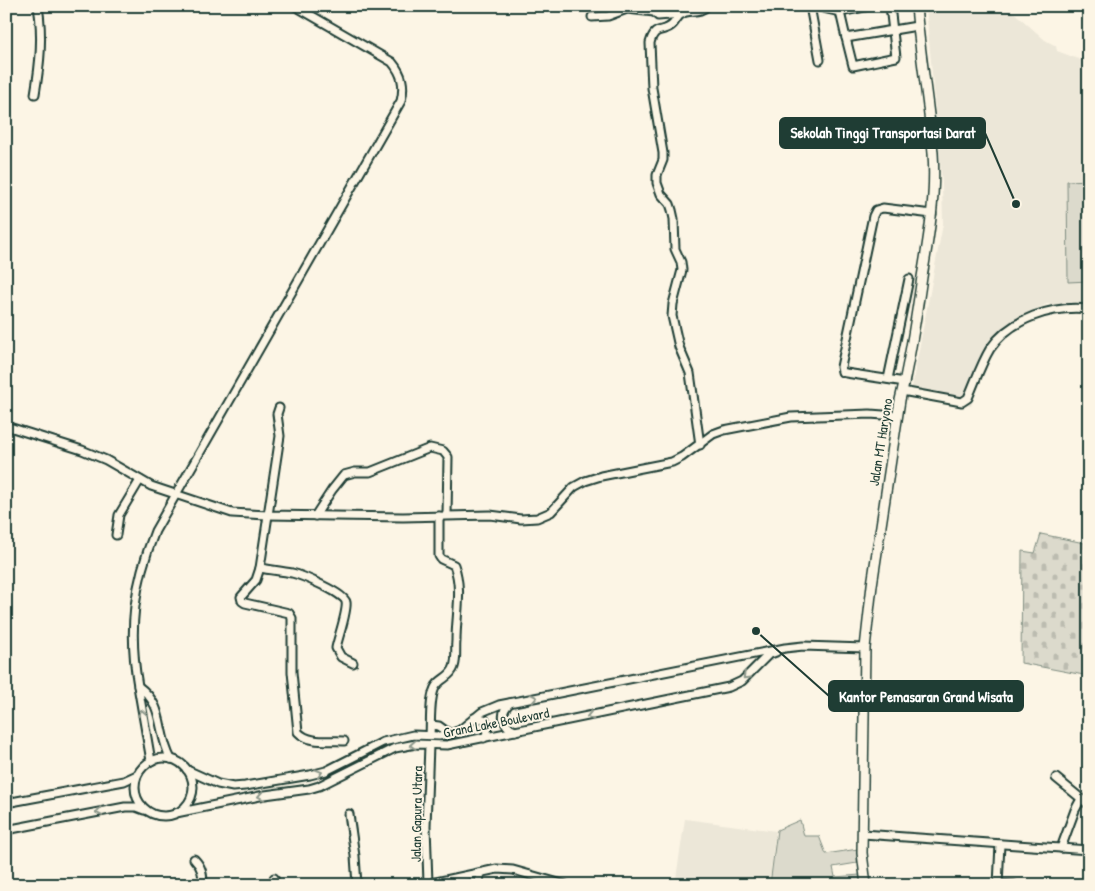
<svg xmlns="http://www.w3.org/2000/svg" width="1095" height="891" viewBox="0 0 1095 891" font-family="'Patrick Hand',sans-serif">
<defs>
<pattern id="cemetery-stones" width="16" height="16" patternUnits="userSpaceOnUse" patternTransform="scale(1.25)"><rect width="16" height="16" fill="#dcdacc"/><path d="M2 7V4a2 2 0 0 1 4 0v3zM10 15v-3a2 2 0 0 1 4 0v3z" fill="#bcbcb0"/></pattern>
</defs>
<rect width="100%" height="100%" fill="#fcf5e5"/>
<filter id="ink" filterUnits="userSpaceOnUse"><feTurbulence type="fractalNoise" baseFrequency=".02" numOctaves="2"/><feDisplacementMap in="SourceGraphic" scale="10" xChannelSelector="R" yChannelSelector="G"/><feConvolveMatrix kernelMatrix="1 2 1 2 8 2 1 2 1" color-interpolation-filters="sRGB"/></filter>
<g filter="url(#ink)">
<g fill="#ece7d8">
<polygon points="926,6 1010,6 1010,9 1045,40 1056,46 1057,51 1089,63 1089,304 1047,304 1022,316 994,351 980,376 971,406 911,392 943,224 942,184"/>
<polygon points="685,819 776,831 769,885 675,885"/>
</g>
<g fill="#dcdacc" stroke="#7e8c80">
<polygon points="1089,180 1089,281 1068,282 1067,181"/>
<polygon points="800,820 804,836 819,836 826,854 858,849 857,863 833,867 835,877 860,875 862,885 770,885 777,830"/>
</g>
<polygon fill="url(#cemetery-stones)" stroke="#7e8c80" points="1041,534 1089,544 1089,676 1021,663 1022,551 1035,553"/>
<g fill="none" stroke-linecap="round" stroke-linejoin="round">
<g stroke="#1f3d34" stroke-width="11">
<g id="minor">
<polyline points="810,6 820,60"/>
<polyline points="814,6 840,12 846,38 917,26"/>
<polyline points="840,12 869,6"/>
<polyline points="592,17 608,16 627,9 654,12 658,16 682,14"/>
<polyline points="846,38 853,66 896,57 890,6"/>
<path d="M35 94C40 64 43 37 38 6"/>
<polyline points="888,379 909,279"/>
<polyline points="905,382 846,373 842,372 841,367 873,216 876,210 883,208 932,214"/>
<path d="M902 391 962 402 968 398C975 382 981 364 990 349 1011 318 1053 305 1089 309"/>
<path d="M279 408 277 414 280 436 260 568 256 580 241 597 242 601 245 603 289 613 292 618V672L298 732C309 744 329 740 344 741"/>
<polyline points="6,426 82,450 106,460 151,486 232,513 268,515 403,517 490,515 521,519 537,518 551,512 574,487 585,481 601,476 672,462 682,457 713,434 724,430 791,417 870,414 897,416"/>
<path d="M700 445 690 373 679 347 672 316 673 304 682 270 681 262 675 249 674 219 672 210 670 204 661 194 657 183V175L663 160V153L652 88 650 43C655 24 664 34 673 24 676 21 677 17 681 14 689 9 700 14 707 6"/>
<polyline points="315,516 332,490 344,475 355,472 370,472 430,448 443,451 448,457 447,515"/>
<polyline points="116,535 119,515 140,480"/>
<path d="M260 568C271 570 281 571 292 573 301 575 344 593 346 602 348 610 338 638 336 648L341 657 353 663"/>
<path d="M138 686C128 629 134 584 155 531L401 101C405 85 402 74 392 62L295 6"/>
<path d="M510 703C500 712 501 725 515 731"/>
<polyline points="474,718 484,719 488,724 487,733 484,738"/>
<polyline points="431,725 439,726 450,734"/>
<path d="M430 735C431 723 429 696 436 686 441 678 451 677 454 667 457 658 455 650 456 641 456 614 463 590 454 565L441 559 439 556V516"/>
<circle cx="164" cy="787" r="29"/>
<path d="M151 761 138 686C166 706 156 731 171 759"/>
<polyline points="187,770 218,784 233,787 245,786 310,775 326,771 383,742 413,735 439,736 450,734 460,730 482,712 499,705 785,648 803,646 865,648"/>
<polyline points="1056,778 1089,805"/>
<polyline points="6,803 124,781 137,775"/>
<polyline points="176,813 265,795 309,789 319,786 395,748 416,744 447,745 729,687 742,681 768,655 776,652"/>
<polyline points="349,814 355,856 357,885"/>
<polyline points="6,830 125,807 136,807 144,810"/>
<polyline points="863,834 1089,850"/>
<polyline points="1061,848 1075,810 1081,799"/>
<path d="M194 859C202 867 203 874 203 885"/>
<polyline points="479,873 480,885"/>
<polyline points="274,878 275,885"/>
<polyline points="428,883 426,826 429,745"/>
<polyline points="998,884 1014,885"/>
<polyline points="422,885 497,869 513,870 566,885"/>
<polyline points="998,885 1000,844"/>
</g>
</g>
<g stroke="#1f3d34" stroke-width="12">
<path id="major" d="M866 885 862 853 865 648 872 585 900 400C910 360 916 319 922 277 929 236 936 195 933 153 929 104 920 55 916 6"/>
</g>
<use href="#minor" stroke="#fcf5e5" stroke-width="7"/>
<use href="#major" stroke="#fcf5e5" stroke-width="9"/>
</g>
<defs><path id="oneway-chevron" d="M-2-3.5L2.5 0L-2 3.5" fill="none" stroke-width="1.6" stroke-linecap="round" stroke-linejoin="round" transform="scale(1.25)"/></defs>
<g stroke="#8e998c">
<use href="#oneway-chevron" transform="translate(746 676) rotate(137)"/>
<use href="#oneway-chevron" transform="translate(534 698) rotate(-11)"/>
<use href="#oneway-chevron" transform="translate(142 713) rotate(-101)"/>
<use href="#oneway-chevron" transform="translate(590 716) rotate(168)"/>
<use href="#oneway-chevron" transform="translate(413 745) rotate(177)"/>
<use href="#oneway-chevron" transform="translate(319 773) rotate(-16)"/>
<use href="#oneway-chevron" transform="translate(261 796) rotate(169)"/>
<use href="#oneway-chevron" transform="translate(99 812) rotate(169)"/>
</g>
</g>
<g text-anchor="middle" dominant-baseline="central" stroke-width="4" stroke-linejoin="round" paint-order="stroke">
<g font-size="14" fill="#1f3d34" stroke="#fcf5e5">
<text transform="translate(880 442) rotate(-81)">Jalan MT Haryono</text>
<text transform="translate(496 722) rotate(-11)">Grand Lake Boulevard</text>
<text transform="translate(416 814) rotate(-89)">Jalan Gapura Utara</text>
</g>
</g>
<path fill="none" stroke="#1f3d34" stroke-width="2" d="M1016 204L985 133M756 631L829 696"/>
<g fill="#1f3d34" stroke="#fcf5e5" stroke-width="2">
<circle cx="1016" cy="204" r="5"/>
<circle cx="756" cy="631" r="5"/>
</g>
<g fill="#1f3d34" stroke="#1f3d34" stroke-width="2">
<rect x="780" y="118" width="205" height="30" rx="5"/>
<rect x="829" y="681" width="194" height="30" rx="5"/>
</g>
<g font-size="15" text-anchor="middle" font-weight="bold" fill="#fff">
<text x="883" y="138">Sekolah Tinggi Transportasi Darat</text>
<text x="926" y="702">Kantor Pemasaran Grand Wisata</text>
</g>
<rect width="1095" height="891" fill="none" stroke="#fcf5e5" stroke-width="25"/>
<rect x="12" y="12" width="1070" height="866" fill="none" stroke="#1f3d34" stroke-width="2" filter="url(#ink)"/>
</svg>
